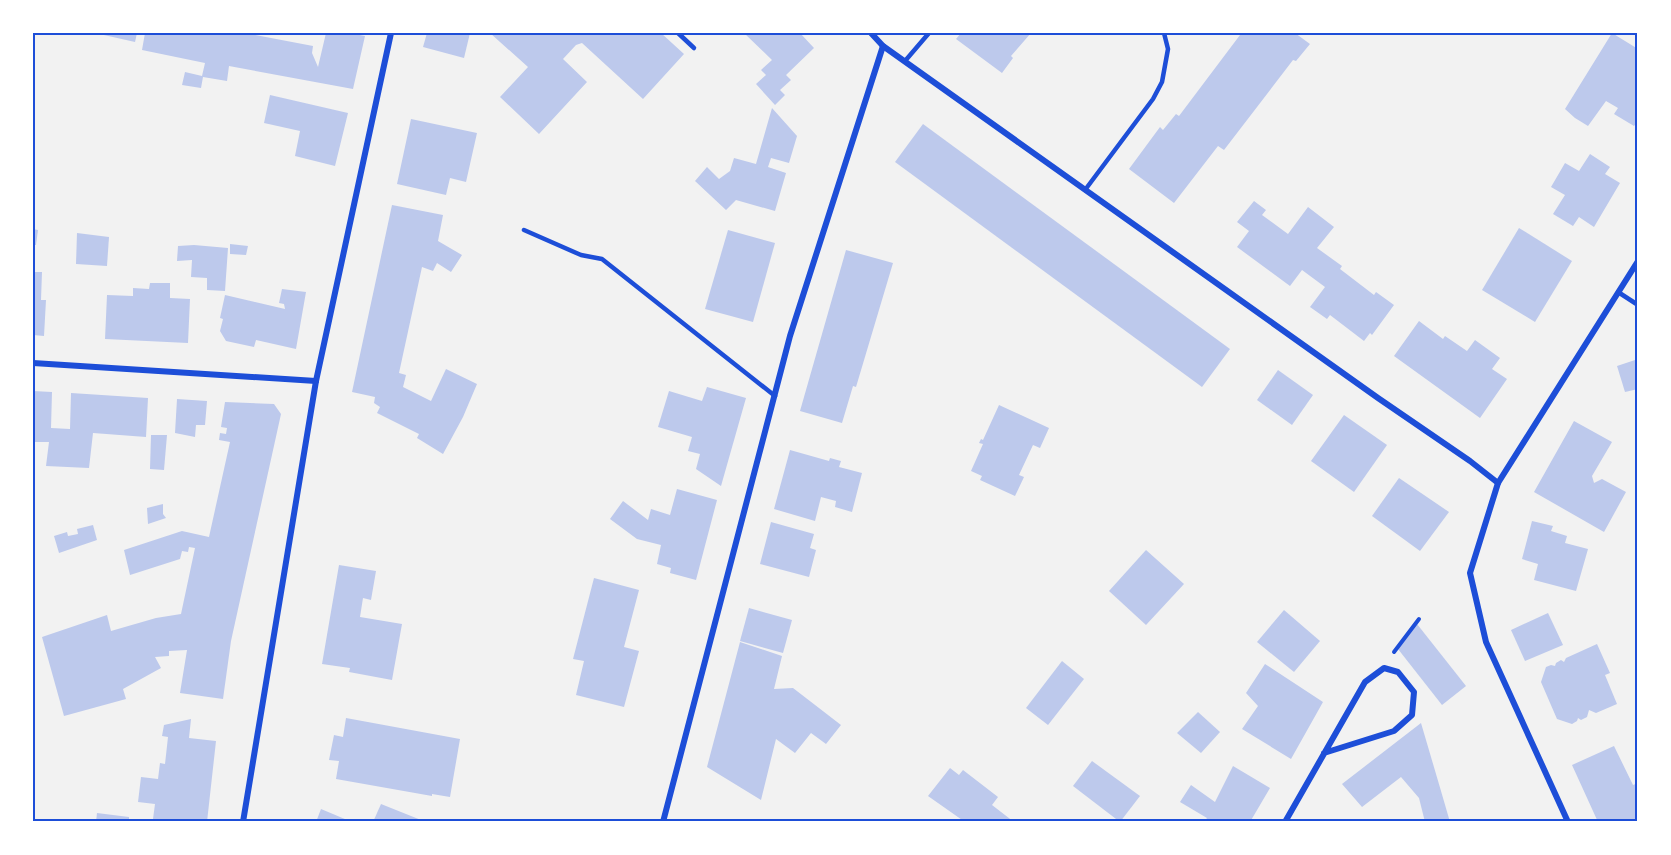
<svg xmlns="http://www.w3.org/2000/svg" width="1671" height="855" viewBox="0 0 1671 855" font-family="Poppins,sans-serif">
<rect width="100%" height="100%" fill="#f2f2f2"/>
<g fill="#bdc9ec">
<polygon points="95,33 137,33 135,42"/>
<polygon points="145,33 245,33 313,46 312,53 318,67 326,33 349,33 365,36 353,89 229,66 227,81 203,77 201,88 182,85 185,72 202,76 205,63 142,50"/>
<polygon points="427,33 470,33 464,58 423,47"/>
<polygon points="490,33 661,33 684,54 643,99 582,43 576,45 563,59 587,82 539,134 500,97 528,67"/>
<polygon points="744,33 800,33 814,48 786,75 791,80 780,90 785,95 775,105 756,84 766,75 761,70 772,60"/>
<polygon points="961,33 1031,33 1011,56 1013,58 1002,73 956,39"/>
<polygon points="1238,33 1295,33 1310,44 1296,61 1293,60 1224,150 1218,146 1174,203 1129,169 1160,127 1163,130 1176,114 1179,116 1240,35"/>
<polygon points="1612,33 1638,49 1638,121 1634,126 1614,114 1618,108 1606,101 1588,126 1575,118 1565,109"/>
<polygon points="270,95 348,113 335,166 295,156 300,131 264,123"/>
<polygon points="772,108 797,136 789,163 771,158 768,167 786,173 775,211 736,200 726,210 695,181 707,167 719,179 730,171 734,158 756,164"/>
<polygon points="411,119 477,133 466,182 450,178 446,195 397,184"/>
<polygon points="923,124 1230,349 1202,387 895,162"/>
<polygon points="1590,154 1610,167 1605,174 1620,183 1594,227 1579,217 1573,226 1553,214 1565,195 1551,187 1565,163 1579,171"/>
<polygon points="1254,201 1266,210 1262,215 1288,234 1308,207 1334,227 1317,248 1342,266 1340,269 1374,295 1376,292 1394,305 1372,335 1370,333 1364,341 1330,315 1327,319 1310,307 1325,287 1302,270 1290,286 1237,247 1249,231 1237,222"/>
<polygon points="392,205 443,215 438,241 462,255 451,272 437,263 433,271 422,267 399,373 406,375 403,387 431,401 446,369 477,384 463,417 443,454 417,438 419,434 377,413 380,407 374,403 375,397 352,392"/>
<polygon points="1519,228 1572,261 1535,322 1482,290"/>
<polygon points="33,229 38,230 36,245 33,245"/>
<polygon points="728,230 775,243 753,322 705,309"/>
<polygon points="77,233 109,237 107,266 76,264"/>
<polygon points="230,244 248,246 246,255 230,254"/>
<polygon points="194,245 228,248 225,291 207,290 207,278 191,277 192,260 177,261 178,246"/>
<polygon points="846,250 893,263 856,387 853,386 842,423 800,411"/>
<polygon points="33,272 42,272 41,300 46,300 44,336 33,335"/>
<polygon points="150,283 170,283 170,298 190,299 188,343 105,339 107,295 133,296 133,288 149,289"/>
<polygon points="282,289 306,292 296,349 256,340 254,347 226,341 220,331 223,319 220,318 225,295 285,309 284,304 279,303"/>
<polygon points="1419,321 1443,339 1445,336 1467,351 1475,340 1500,358 1492,369 1507,379 1480,418 1394,356"/>
<polygon points="1638,359 1638,389 1625,392 1617,366"/>
<polygon points="1278,370 1313,395 1292,425 1257,400"/>
<polygon points="707,387 746,398 721,486 696,469 700,454 688,451 692,437 658,427 669,391 702,401"/>
<polygon points="33,391 52,392 51,428 70,429 71,393 148,398 146,437 93,433 89,468 46,466 49,442 33,442"/>
<polygon points="177,399 207,401 205,425 196,425 195,437 175,433"/>
<polygon points="225,402 274,404 281,414 231,641 223,699 180,693 187,650 169,651 169,656 155,657 161,668 123,689 126,699 64,716 42,637 107,615 111,631 156,618 181,614 195,548 189,547 188,552 182,551 180,559 130,575 124,550 182,531 209,537 230,442 219,440 220,433 226,434 227,428 221,427"/>
<polygon points="999,405 1049,428 1040,448 1033,445 1019,475 1024,477 1015,496 980,480 982,476 971,471 983,444 979,443 981,439 983,440"/>
<polygon points="1344,415 1387,445 1354,492 1311,461"/>
<polygon points="1574,421 1612,442 1592,476 1594,483 1602,479 1626,492 1604,532 1534,492"/>
<polygon points="151,435 167,435 164,470 150,469"/>
<polygon points="790,450 829,461 830,458 841,461 839,467 862,473 852,512 835,507 836,501 821,497 815,521 774,509"/>
<polygon points="1399,478 1449,512 1420,551 1372,516"/>
<polygon points="677,489 717,500 696,580 670,573 671,568 657,564 661,545 637,539 610,519 623,501 648,520 651,509 670,515"/>
<polygon points="163,504 163,514 166,518 148,524 147,508"/>
<polygon points="1532,521 1553,526 1551,531 1567,536 1565,543 1588,549 1576,591 1534,580 1538,564 1522,559"/>
<polygon points="771,522 814,534 810,548 816,550 809,577 760,564"/>
<polygon points="93,525 97,540 59,553 54,536 67,532 68,536 78,534 77,529"/>
<polygon points="1146,550 1184,584 1146,625 1109,591"/>
<polygon points="339,565 376,571 371,600 363,598 360,617 402,624 392,680 349,672 350,668 322,664"/>
<polygon points="594,578 639,590 624,647 639,651 624,707 576,695 584,661 573,659"/>
<polygon points="749,608 792,620 783,653 740,641"/>
<polygon points="1284,610 1320,641 1294,672 1257,642"/>
<polygon points="1548,613 1563,645 1525,661 1511,630"/>
<polygon points="1417,624 1466,686 1442,705 1398,649"/>
<polygon points="740,642 782,656 774,689 793,688 841,725 826,744 811,733 795,753 776,739 761,800 707,767"/>
<polygon points="1597,644 1610,673 1605,675 1617,704 1596,713 1589,710 1587,717 1581,720 1578,718 1577,721 1572,724 1557,719 1541,682 1546,667 1551,665 1555,666 1556,663 1561,660 1564,662 1566,658"/>
<polygon points="1062,661 1084,679 1048,725 1026,708"/>
<polygon points="1265,664 1323,702 1291,759 1242,729 1258,706 1246,693"/>
<polygon points="1198,712 1220,732 1201,753 1177,733"/>
<polygon points="346,718 460,739 450,797 432,794 432,796 336,779 339,761 329,760 334,735 343,737"/>
<polygon points="191,719 189,738 216,741 207,822 177,822 153,819 155,804 138,802 141,777 158,779 160,763 165,764 168,737 162,736 164,725"/>
<polygon points="1421,723 1441,791 1450,822 1425,822 1419,798 1401,777 1362,807 1342,784"/>
<polygon points="1614,746 1633,785 1638,783 1638,822 1598,822 1572,765"/>
<polygon points="1092,761 1140,796 1120,822 1073,786"/>
<polygon points="1233,766 1270,788 1250,822 1204,822 1207,818 1180,802 1191,785 1215,802"/>
<polygon points="950,768 959,775 963,770 998,797 992,805 1014,822 965,822 928,796"/>
<polygon points="381,804 426,822 373,822"/>
<polygon points="321,809 352,822 316,822"/>
<polygon points="97,813 129,817 129,822 96,822"/>
</g>
<g fill="none" stroke-linecap="round" stroke-linejoin="round">
<polyline stroke="#1d4ed8" stroke-width="4" points="1394,652 1419,619"/>
<g stroke="#1d4ed8" stroke-width="4.5">
<polyline points="678,33 694,48"/>
<polyline points="905,61 929,33"/>
<polyline points="1085,190 1153,99 1162,82 1168,49 1164,33"/>
<polyline points="524,230 581,255 602,259 775,396"/>
<polyline points="1618,292 1638,305"/>
</g>
<g stroke="#1d4ed8" stroke-width="6">
<polyline points="871,33 883,46 1378,398 1470,461 1498,483"/>
<polyline points="33,363 316,381"/>
<polyline points="243,822 316,381 391,33"/>
<polyline points="663,822 790,336 883,46"/>
<polyline points="1285,822 1365,682 1384,668 1398,672 1414,692 1412,715 1394,731 1324,753"/>
<polyline points="1568,822 1486,642 1470,573 1498,483 1638,261"/>
</g>
</g>
<rect width="1671" height="855" fill="none" stroke="#ffffff" stroke-width="69"/>
<rect x="34" y="34" width="1602" height="786" fill="none" stroke="#1d4ed8" stroke-width="2"/>
</svg>
